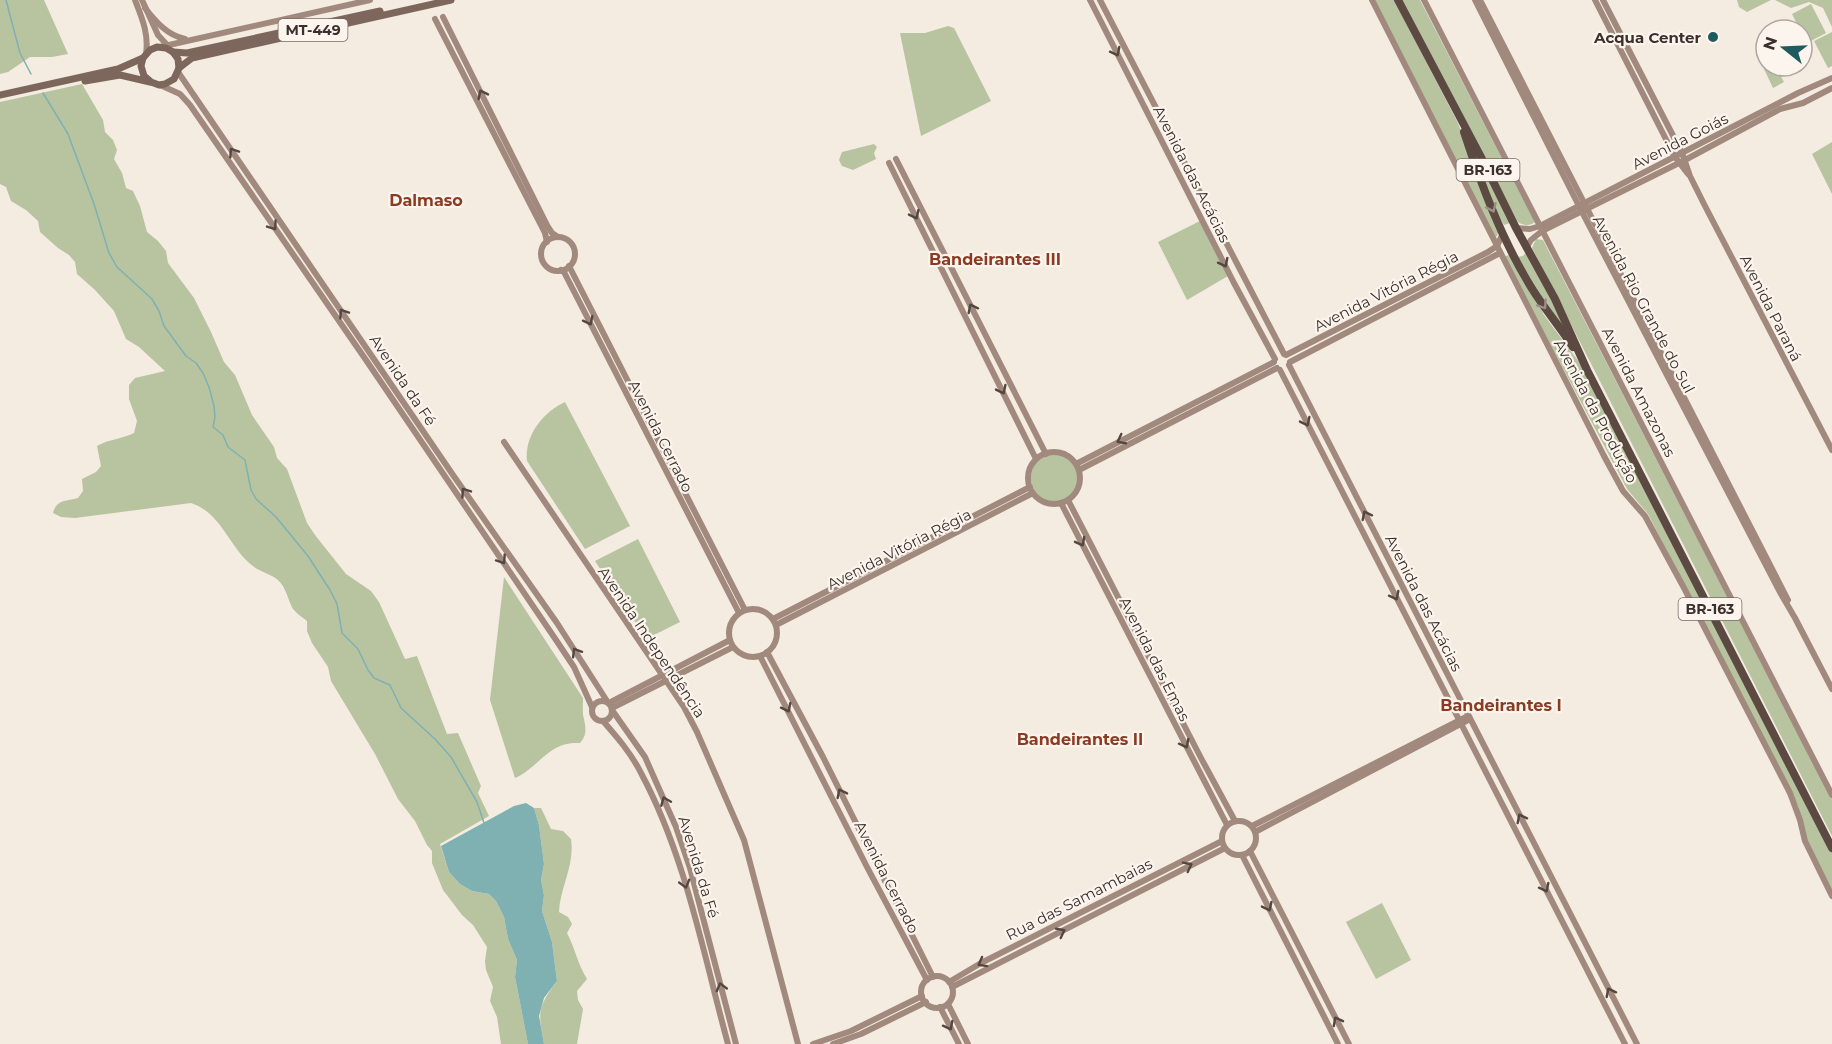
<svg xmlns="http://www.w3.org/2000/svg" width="1832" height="1044" viewBox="0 0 1832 1044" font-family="Montserrat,sans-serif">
<rect width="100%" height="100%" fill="#f4ebe1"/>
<g fill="#b8c4a0">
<polygon points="0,0 44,0 68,54 52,57 30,57 8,72 0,74"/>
<polygon points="1374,0 1394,0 1458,123 1499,230 1497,236 1495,237"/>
<path d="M1402 0H1420L1535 222C1530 226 1522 226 1517 221Z"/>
<polygon points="1737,0 1771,0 1747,12 1739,7"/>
<polygon points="1775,0 1832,0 1832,27 1823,8 1809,2 1791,8"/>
<polygon points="1811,4 1826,33 1807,43 1802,30 1800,30 1792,14"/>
<polygon points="948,26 954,28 991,101 921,136 900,33 925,33"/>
<polygon points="1832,32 1832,66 1828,68 1814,41"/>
<polygon points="1766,66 1775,66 1784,82 1773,88 1763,67"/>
<path d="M82 84 103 120 105 132 113 140 117 150 114 159 122 173 126 188 133 191 140 206 147 232 158 241 166 251 168 263 194 298 211 332 224 362 235 375 252 415 274 447 277 458 287 469 307 523 315 535 346 574 371 591 379 602 405 659 417 656 447 734 458 733 481 786 478 793 489 816 440 844 449 872 460 884 472 891 489 894 496 901 504 917 508 939 517 960 515 977 528 1044H501L497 1017 490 1001 493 987 486 970 485 961 487 947 473 925 462 915 443 890 432 863V851L427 845 415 821 398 799 375 754 331 681 328 667 312 643 307 631V621C303 618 297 614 293 609 288 600 286 587 278 580 271 574 260 572 253 566 229 548 222 513 191 503L75 518 61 517 53 513C56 500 66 501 78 498L83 491 82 479 96 472 101 466 97 446C109 439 122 439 134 433L137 421 129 399V385L135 378 165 371 139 347 126 339 114 311 95 290 77 274 75 262 69 255 58 248 40 232 38 221 26 210 11 201 6 187 0 184V102Z"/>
<polygon points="1471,141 1510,223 1504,225 1491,203"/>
<polygon points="1832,142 1832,194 1812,154"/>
<polygon points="874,144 877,147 874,153 876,159 853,170 842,166 839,160 842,152"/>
<polygon points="1200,221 1228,276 1187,300 1158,242"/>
<polygon points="1536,239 1543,240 1832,799 1832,836 1532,248"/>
<polygon points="1526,252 1573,341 1557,323 1517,257 1523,256"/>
<polygon points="1509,255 1513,257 1544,315 1579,362 1832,852 1832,893 1807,841 1798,806 1648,514 1627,489 1504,257"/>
<path d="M565 402 630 526 585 549 527 461C524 436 543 412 565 402Z"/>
<circle cx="1055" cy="478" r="24"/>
<polygon points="638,539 680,622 646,639 595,561"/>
<path d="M504 577 583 698C583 705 582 713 584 719 586 729 587 735 580 743 548 741 540 767 515 778L490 700Z"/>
<path d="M534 808H541L551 829 563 831 571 839C575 866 560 887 559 912L568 917 572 924 567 933C575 948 578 965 587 979L577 991 578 1000 583 1009 577 1044H544C538 1012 537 1008 557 981L552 942 542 911 544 895 541 880 544 864 539 825Z"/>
<polygon points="1382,903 1411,960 1376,979 1346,922"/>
</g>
<polygon fill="#7fb0b2" points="526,803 534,808 539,825 544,864 541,880 544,895 542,911 552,942 557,981 544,998 539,1016 544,1044 528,1044 515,977 517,960 508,939 504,917 496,901 489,894 472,891 460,884 449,872 441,846 514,806"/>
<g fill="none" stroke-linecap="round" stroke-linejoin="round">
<g stroke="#7fb0b2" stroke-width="1.5">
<polyline points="6,0 20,53 31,74"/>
<polyline points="43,93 68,134 94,204 109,253 117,267 152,299 159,311 164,326 186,356 196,363 203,373 209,387 214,406 215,417 213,427 223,435 228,447 245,460 251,490 256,499 276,517 308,556 330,590 337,604 342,633 358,649 368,670 374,678 390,685 401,708 435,739 451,757 477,802 484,823"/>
</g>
<g stroke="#a18a7d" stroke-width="6">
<path d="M135 0C142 18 149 34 146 54"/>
<polyline points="142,0 158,35 169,47"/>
<polyline points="1090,0 1234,283 1275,359"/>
<polyline points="1100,0 1284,354"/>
<polyline points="1372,0 1604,456 1623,491 1645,516 1684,588 1790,793 1800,820 1805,841 1832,896"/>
<polyline points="1424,0 1832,795"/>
<polyline points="1475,0 1582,212 1781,594 1795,618 1832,689"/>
<polyline points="1480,0 1788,600"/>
<polyline points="1595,0 1675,157 1688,174"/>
<polyline points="1603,0 1682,153 1690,176 1705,206 1832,450"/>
<path d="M145 8C156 22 167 35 185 39"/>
<polyline points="443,17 548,227 552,233 558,237"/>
<polyline points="435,19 545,233 547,242"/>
<polyline points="160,47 370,0"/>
<polyline points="178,72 453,475 557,623 607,701"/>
<polyline points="160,85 180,94 190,105 366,360 554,637 574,667 592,707"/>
<polyline points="896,159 1046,454"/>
<polyline points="889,163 1036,459"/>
<polyline points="1516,228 1530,229 1540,226 1798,93 1832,78"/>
<circle cx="558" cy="254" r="17"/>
<polyline points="1526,248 1531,240 1542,231 1685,160 1780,109 1803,103 1832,88"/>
<polyline points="569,266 745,610"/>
<polyline points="561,270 564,272 739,613"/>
<polyline points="1286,355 1488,252 1497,246 1503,233"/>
<polyline points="1290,362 1500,253"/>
<polyline points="1289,365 1637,1044"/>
<polyline points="1280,370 1625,1044"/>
<polyline points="504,442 684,707 697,732 744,840 798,1044"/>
<circle cx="1054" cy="478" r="26"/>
<polyline points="1076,464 1274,362"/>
<polyline points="1079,470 1277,368"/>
<polyline points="1068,500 1201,758 1235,821"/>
<polyline points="1061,503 1227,825"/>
<circle cx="753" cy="633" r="24"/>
<polyline points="773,619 1030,487"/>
<polyline points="776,625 1033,493"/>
<polyline points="767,652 823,757 933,977"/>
<polyline points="760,656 867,867 927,980"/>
<circle cx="602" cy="711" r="10"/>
<polyline points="609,703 730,640"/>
<polyline points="612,708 733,647"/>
<polyline points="612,710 645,757 676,827 690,868 736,1044"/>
<path d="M603 721C617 737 631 753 641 773 686 857 703 953 728 1044"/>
<circle cx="1239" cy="838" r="17"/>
<polyline points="1252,826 1468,716"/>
<polyline points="1255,832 1470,719"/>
<polyline points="1250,851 1349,1044"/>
<polyline points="1242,855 1338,1044"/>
<circle cx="937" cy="992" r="16"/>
<polyline points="949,982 981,963 1222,841"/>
<polyline points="952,987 1225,848"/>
<polyline points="948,1004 968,1044"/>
<polyline points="940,1007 959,1044"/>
<polyline points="813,1044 851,1031 922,996"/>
<polyline points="833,1044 861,1034 926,1002"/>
</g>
<g stroke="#7d675c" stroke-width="7">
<polyline points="173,52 187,53 380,11"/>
<polyline points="143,58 141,66 144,76 151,82 159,85 165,84 174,79 179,68 192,58 451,0"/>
<polyline points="85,81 120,75 150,82"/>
<polyline points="0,95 118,69 143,58 150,50 157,47 166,48 173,52 178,59 179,68"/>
</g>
<g stroke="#5c4a42" stroke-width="8">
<polyline points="1398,0 1481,157 1516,228 1555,299 1587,370 1832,848"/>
<path d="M1464 132C1481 184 1500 235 1528 282 1541 305 1559 325 1573 347"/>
</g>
</g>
<defs><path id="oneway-chevron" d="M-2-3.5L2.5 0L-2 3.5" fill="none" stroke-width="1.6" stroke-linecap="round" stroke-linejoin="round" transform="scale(1.5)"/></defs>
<g stroke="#544640">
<use href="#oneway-chevron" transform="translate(1116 52) rotate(63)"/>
<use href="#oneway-chevron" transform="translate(482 94) rotate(-116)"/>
<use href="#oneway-chevron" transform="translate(233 152) rotate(-124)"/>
<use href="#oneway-chevron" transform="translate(915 215) rotate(64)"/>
<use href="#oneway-chevron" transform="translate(273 226) rotate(55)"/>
<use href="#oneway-chevron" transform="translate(1224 263) rotate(63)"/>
<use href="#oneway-chevron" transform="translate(972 308) rotate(-117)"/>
<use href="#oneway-chevron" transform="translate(343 313) rotate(-124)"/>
<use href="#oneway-chevron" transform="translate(589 321) rotate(63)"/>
<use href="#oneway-chevron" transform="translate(1002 390) rotate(64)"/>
<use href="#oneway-chevron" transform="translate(1306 422) rotate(64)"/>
<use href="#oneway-chevron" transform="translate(1121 440) rotate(153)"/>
<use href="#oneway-chevron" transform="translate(465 492) rotate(-125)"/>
<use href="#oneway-chevron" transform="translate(1366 515) rotate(-117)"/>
<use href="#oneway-chevron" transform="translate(1081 542) rotate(62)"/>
<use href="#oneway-chevron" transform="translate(502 560) rotate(56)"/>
<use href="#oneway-chevron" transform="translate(1395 596) rotate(63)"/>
<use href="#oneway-chevron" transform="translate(576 652) rotate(-122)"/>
<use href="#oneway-chevron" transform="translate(787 708) rotate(63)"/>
<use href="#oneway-chevron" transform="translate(1185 744) rotate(63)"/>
<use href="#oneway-chevron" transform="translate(841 793) rotate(-116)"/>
<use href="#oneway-chevron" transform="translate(665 801) rotate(-113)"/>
<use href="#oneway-chevron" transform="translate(1521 818) rotate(-117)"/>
<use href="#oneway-chevron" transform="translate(1188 866) rotate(-27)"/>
<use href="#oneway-chevron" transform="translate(685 884) rotate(74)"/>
<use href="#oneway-chevron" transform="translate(1545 888) rotate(63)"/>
<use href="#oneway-chevron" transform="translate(1268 907) rotate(64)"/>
<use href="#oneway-chevron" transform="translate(1061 932) rotate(-27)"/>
<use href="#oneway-chevron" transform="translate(982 963) rotate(151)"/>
<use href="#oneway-chevron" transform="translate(721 987) rotate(-105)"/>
<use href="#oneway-chevron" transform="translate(1610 992) rotate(-117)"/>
<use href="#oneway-chevron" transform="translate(1337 1021) rotate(-118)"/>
<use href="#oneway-chevron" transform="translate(949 1026) rotate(63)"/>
</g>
<g stroke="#9c8e87">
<use href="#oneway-chevron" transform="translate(1492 208) rotate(66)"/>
<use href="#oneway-chevron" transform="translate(1543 305) rotate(56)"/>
</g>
<circle fill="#1f5a5e" stroke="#fbf5ee" stroke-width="2" cx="1713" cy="37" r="6"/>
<g text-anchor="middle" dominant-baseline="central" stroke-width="4.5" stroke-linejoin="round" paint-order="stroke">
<g fill="#fbf5ee" stroke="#756b66" stroke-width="1.5">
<rect x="278.5" y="19" width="69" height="22" rx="4.5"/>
<rect x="1456.5" y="159" width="63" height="22" rx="4.5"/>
<rect x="1678.5" y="598" width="63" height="22" rx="4.5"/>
</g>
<g font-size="14" font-weight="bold" fill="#3b302b">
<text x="313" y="30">MT-449</text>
<text x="1488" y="170">BR-163</text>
<text x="1710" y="609">BR-163</text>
</g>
<g font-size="15" font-weight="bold" fill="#3b302b" stroke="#fbf5ee" text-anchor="end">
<text x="1701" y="37">Acqua Center</text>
</g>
<g font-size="15" fill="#3b302b" stroke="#fbf5ee">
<text transform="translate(1680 141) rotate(-27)">Avenida Goiás</text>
<text transform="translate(1192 174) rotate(63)">Avenida das Acácias</text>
<text transform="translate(1386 291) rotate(-27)">Avenida Vitória Régia</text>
<text transform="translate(1644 304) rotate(62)">Avenida Rio Grande do Sul</text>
<text transform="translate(1771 308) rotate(63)">Avenida Paraná</text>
<text transform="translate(403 380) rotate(56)">Avenida da Fé</text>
<text transform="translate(1639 392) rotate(63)">Avenida Amazonas</text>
<text transform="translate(1596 411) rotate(62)">Avenida da Produção</text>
<text transform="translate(661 436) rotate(63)">Avenida Cerrado</text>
<text transform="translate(899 549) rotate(-27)">Avenida Vitória Régia</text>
<text transform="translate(1424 603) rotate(63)">Avenida das Acácias</text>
<text transform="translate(652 642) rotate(56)">Avenida Independência</text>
<text transform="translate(1155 659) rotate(63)">Avenida das Emas</text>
<text transform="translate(699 867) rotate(73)">Avenida da Fé</text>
<text transform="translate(887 877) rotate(63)">Avenida Cerrado</text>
<text transform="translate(1079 899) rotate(-27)">Rua das Samambaias</text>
</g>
<g font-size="16" font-weight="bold" fill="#8c3b22" stroke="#fbf5ee">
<text x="426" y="200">Dalmaso</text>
<text x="995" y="259">Bandeirantes III</text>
<text x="1501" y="705">Bandeirantes I</text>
<text x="1080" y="739">Bandeirantes II</text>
</g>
</g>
<g transform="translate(1784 48) rotate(288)"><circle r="28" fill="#fbf5ee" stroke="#aea6a0" stroke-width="1.5"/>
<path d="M0-4.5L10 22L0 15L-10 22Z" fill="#1f5a5e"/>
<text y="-9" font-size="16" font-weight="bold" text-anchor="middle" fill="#3b302b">N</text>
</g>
</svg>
